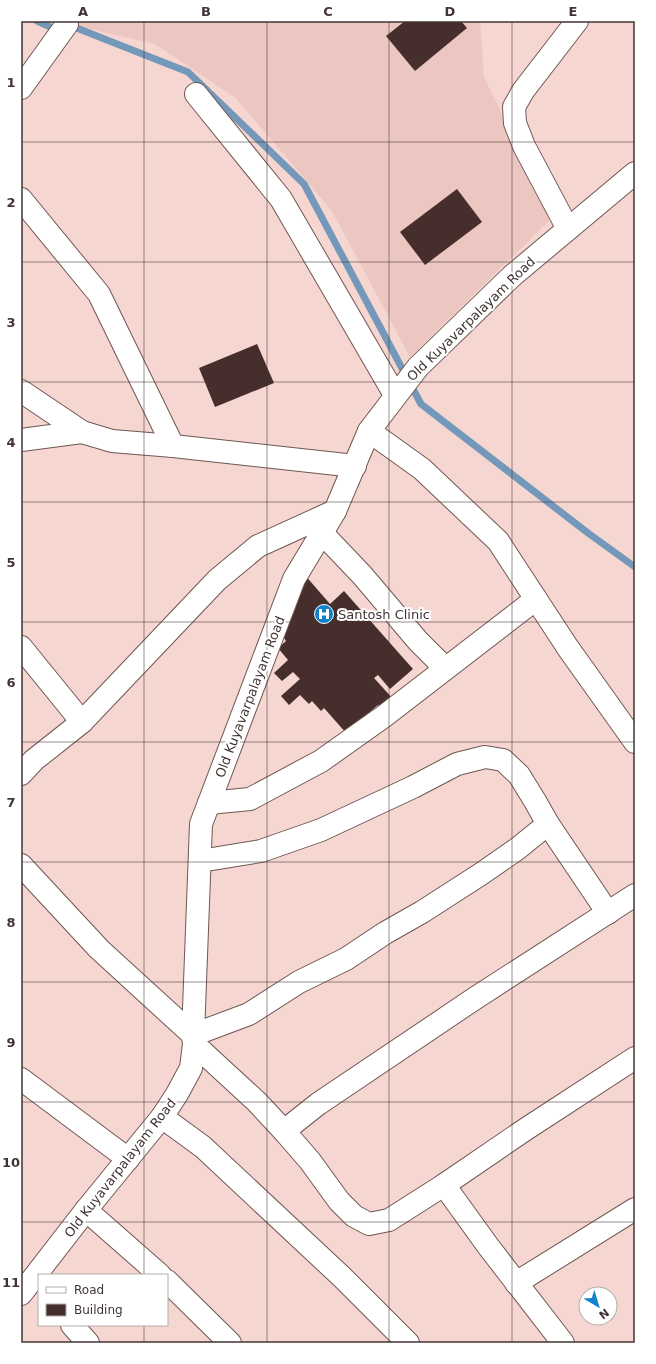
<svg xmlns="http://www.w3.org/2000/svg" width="656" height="1364" viewBox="0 0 656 1364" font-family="'DejaVu Sans',sans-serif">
<rect width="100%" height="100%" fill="#f5d6d1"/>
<polygon fill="#ecc6c0" points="54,21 480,21 484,77 552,218 410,357 332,211 236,98 155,44"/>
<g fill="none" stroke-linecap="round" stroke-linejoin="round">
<g stroke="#7498b9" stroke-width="7">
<polyline points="37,21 57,30 58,30"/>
<polyline points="69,25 188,72 304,184 421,404 588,533 635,567"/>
</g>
</g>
<g fill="#452e2b">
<polygon points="405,21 461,21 467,28 415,71 386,36"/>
<polygon points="457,189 482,222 425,265 400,232"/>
<polygon points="257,344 274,383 215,407 199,368"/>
<polygon points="304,574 330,604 344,591 413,669 390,689 378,675 374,678 394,700 382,710 378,705 359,721 347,734 324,708 321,711 312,701 309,704 300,695 289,705 281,696 300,679 293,672 282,681 274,673 288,660 278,648 286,641 278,629"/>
</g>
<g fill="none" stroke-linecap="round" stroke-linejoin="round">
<g stroke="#705753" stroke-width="24">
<g id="minor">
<polyline points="21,88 67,24"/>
<polyline points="196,94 281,199 395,395"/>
<polyline points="21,199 99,294 173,446"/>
<polyline points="568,229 524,146 515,123 514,107 523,91 577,21"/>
<polyline points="21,391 82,432 112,441 173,446 355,466"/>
<polyline points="369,431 422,469 498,541 568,648 635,742"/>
<polyline points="21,440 82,432"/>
<polyline points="322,533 362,575 418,641 445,668"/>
<polyline points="21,647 82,722 34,760 21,774"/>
<polyline points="82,722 217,580 258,546 335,511"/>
<polyline points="209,803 250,799 321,761 383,717 536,599"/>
<polyline points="200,861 261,851 321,830 413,787 457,764 485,757 503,760 519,775 535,801 548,824 608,913"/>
<polyline points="21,865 99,949 193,1035 249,1014 299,982 346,959 385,933 422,912 481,874 517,849 548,824"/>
<polyline points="194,1044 257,1102 284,1131 310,1161 339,1201 354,1216 369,1224 389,1220 444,1185 526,1129 635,1058"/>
<polyline points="21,1079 128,1159"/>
<polyline points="162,1117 203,1147 342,1277 408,1343"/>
<polyline points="284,1131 318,1104 477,997 635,895"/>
<polyline points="444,1185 488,1246 563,1343"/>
<polyline points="86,1210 160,1275"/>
<polyline points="167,1281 230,1343"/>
<polyline points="516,1283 635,1209"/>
<polyline points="72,1325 88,1343"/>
</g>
</g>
<g stroke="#705753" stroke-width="24">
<polyline id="major" points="21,1294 86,1210 162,1117 177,1094 191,1068 194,1044 193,1035 201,824 294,579 335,511 369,431 418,367 512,276 635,173"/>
</g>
<use href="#minor" stroke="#fff" stroke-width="22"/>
<use href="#major" stroke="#fff" stroke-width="22"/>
</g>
<path fill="none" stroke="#413533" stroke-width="1" stroke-opacity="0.55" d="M144 21V1275M267 21V1343M389 21V1343M512 21V1343M21 142H635M21 262H635M21 382H635M21 502H635M21 622H635M21 742H635M21 862H635M21 982H635M21 1102H635M21 1222H635M144 1325V1343"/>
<defs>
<g id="hospital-disc" transform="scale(1)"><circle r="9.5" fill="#1382cc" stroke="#fff"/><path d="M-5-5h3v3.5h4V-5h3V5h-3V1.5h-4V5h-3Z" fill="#fff"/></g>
</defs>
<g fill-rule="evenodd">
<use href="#hospital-disc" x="324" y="614"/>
</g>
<g text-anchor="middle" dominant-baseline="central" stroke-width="4" stroke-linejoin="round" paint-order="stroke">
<g font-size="13" fill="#413533" stroke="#fff">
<text transform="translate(471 319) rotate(-44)">Old Kuyavarpalayam Road</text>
<text transform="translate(250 697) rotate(-69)">Old Kuyavarpalayam Road</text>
<text transform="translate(120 1168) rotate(-52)">Old Kuyavarpalayam Road</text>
</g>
<g font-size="13" fill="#413533" stroke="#fff" text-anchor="start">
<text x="338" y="614">Santosh Clinic</text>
</g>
</g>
<rect width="656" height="1364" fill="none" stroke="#ffffff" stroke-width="44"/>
<rect x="38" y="1274" width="130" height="52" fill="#ffffff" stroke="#b3aead"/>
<rect x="46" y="1287" width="20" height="6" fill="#ffffff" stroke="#b3aead"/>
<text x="74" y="1294" font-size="12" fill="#413533">Road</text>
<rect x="46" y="1304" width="20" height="12" fill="#452e2b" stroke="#b3aead"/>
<text x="74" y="1314" font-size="12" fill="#413533">Building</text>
<g transform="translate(598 1306) rotate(142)"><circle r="19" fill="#ffffff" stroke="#b3aead"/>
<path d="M0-3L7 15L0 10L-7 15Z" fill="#1382cc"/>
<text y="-6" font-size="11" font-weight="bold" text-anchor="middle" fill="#413533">N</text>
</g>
<rect x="22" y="22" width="612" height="1320" fill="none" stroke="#413533" stroke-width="1.5"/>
<g font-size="13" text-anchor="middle" font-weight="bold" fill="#413533">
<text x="83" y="16">A</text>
<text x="206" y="16">B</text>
<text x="328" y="16">C</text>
<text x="450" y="16">D</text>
<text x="573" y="16">E</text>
<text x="11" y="87">1</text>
<text x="11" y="207">2</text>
<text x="11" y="327">3</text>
<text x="11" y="447">4</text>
<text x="11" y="567">5</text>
<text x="11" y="687">6</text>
<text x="11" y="807">7</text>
<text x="11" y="927">8</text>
<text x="11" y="1047">9</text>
<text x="11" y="1167">10</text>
<text x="11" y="1287">11</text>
</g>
</svg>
